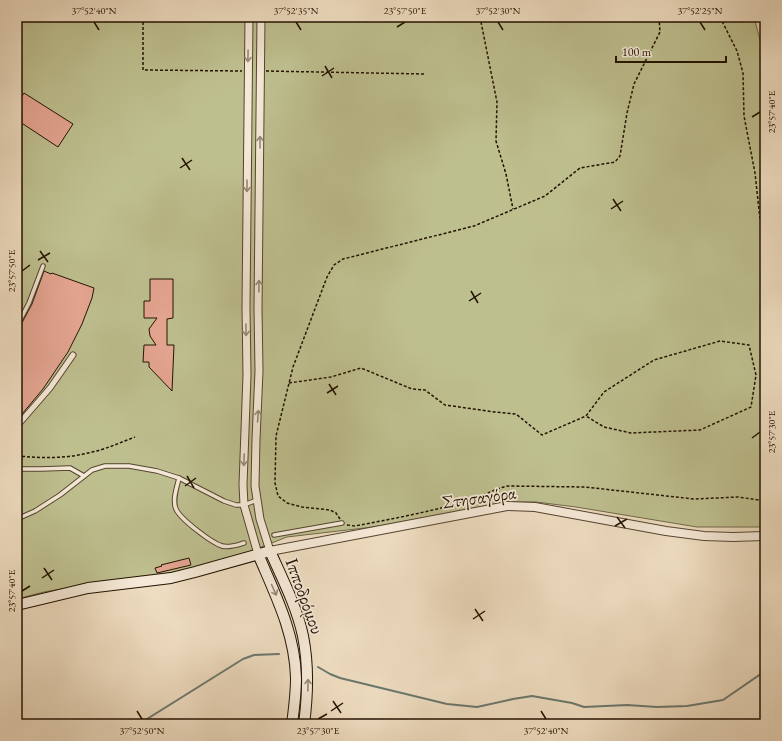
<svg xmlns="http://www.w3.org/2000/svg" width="782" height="741" viewBox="0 0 782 741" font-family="'EB Garamond',serif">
<rect width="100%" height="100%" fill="#eedcc0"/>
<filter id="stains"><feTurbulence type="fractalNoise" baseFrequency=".005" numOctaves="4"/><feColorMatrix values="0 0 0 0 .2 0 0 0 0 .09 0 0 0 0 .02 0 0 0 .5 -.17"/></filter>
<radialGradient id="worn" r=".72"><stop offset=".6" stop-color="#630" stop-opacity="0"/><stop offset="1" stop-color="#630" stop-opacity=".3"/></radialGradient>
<polygon fill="#bebf8f" stroke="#706848" points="17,17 754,17 765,59 765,527 697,527 576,507 536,502 511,502 373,527 287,537 233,558 174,574 141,577 107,581 44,592 17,599"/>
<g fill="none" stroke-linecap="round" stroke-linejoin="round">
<g stroke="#6a776d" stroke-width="2">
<polyline points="318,667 330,674 340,678 447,704 477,707 513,699 532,696 572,703 584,707 627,705 657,707 687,706 723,700 765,671"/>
<polyline points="139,724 243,659 254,655 279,654"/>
</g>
</g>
<g fill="#e5a592" stroke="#231200">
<polygon points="24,93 73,124 58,147 17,120 17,103"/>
<polygon points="44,271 51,274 52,273 94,288 92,298 82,324 68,352 43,389 17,420 17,332 32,304"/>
<polygon points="150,279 173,279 173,318 167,319 167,345 174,345 172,391 149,367 149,362 143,362 144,345 156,345 150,336 149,329 157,318 144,318 144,301 150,301"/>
<polygon points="189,558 191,565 157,573 155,568 162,566 161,565"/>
</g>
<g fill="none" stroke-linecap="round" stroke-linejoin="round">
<g stroke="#564430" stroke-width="5.5">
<g id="service">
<polyline points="17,326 29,303 43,266"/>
<polyline points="17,469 41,469 70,468 84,476"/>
<path d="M179 478C177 487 172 500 176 509 180 519 212 543 222 546 229 548 237 545 244 543"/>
<polyline points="17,519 35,511 60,495 92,470 105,466 129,466 157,471 179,478 224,501 236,505 244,505 257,500"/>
<polyline points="274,535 342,523"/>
</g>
</g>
<g stroke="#564430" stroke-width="7">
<polyline id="pedestrian" points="17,426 50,388 73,355"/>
</g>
<g stroke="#564430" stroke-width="9">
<g id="minor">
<polyline points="249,17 246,307 247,375 243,485 244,505 258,554"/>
<polyline points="261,17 258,308 259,371 256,439 255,486 260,519 270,551"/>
</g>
</g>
<g stroke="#564430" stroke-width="10">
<polyline id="tertiary" points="270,551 507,506 535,507 666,531 704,536 733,537 765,536"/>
</g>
<g stroke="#231200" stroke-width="12">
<g id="secondary">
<path d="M258 554C275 594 295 633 296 678 296 693 294 709 292 724"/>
<path d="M17 605 88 588 171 578 195 572 270 551C282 578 297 607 303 636 309 666 308 694 304 724"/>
</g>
</g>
<g stroke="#231200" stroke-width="1.5" stroke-dasharray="3 2" stroke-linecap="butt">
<polyline points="143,17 143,70 242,71"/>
<polyline points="480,17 497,102 496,141 506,174 513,209"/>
<polyline points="720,17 737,51 743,73 744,116 755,173 760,219 765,242"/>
<polyline points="266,71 424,74"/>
<polyline points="289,383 331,377 361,368 412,389 425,390 445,405 495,412 516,414 542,435 586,416 604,392 654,360 720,341 749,345 756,375 751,407 700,430 631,433 604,427 586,416"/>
<path d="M17 456C41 458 65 459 88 453 104 450 119 443 135 437"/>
<polyline points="340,519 336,513 330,510 302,507 287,503 278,496 275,483 276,436 293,367 327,277 334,265 343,259 474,226 545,196 580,168 615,162 620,156 627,113 634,84 660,32 659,17"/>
<path d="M347 525 355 526C392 519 428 512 464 502 480 498 493 489 508 486L585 487 694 499 738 497 765 501"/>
</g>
<use href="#service" stroke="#f4e8d6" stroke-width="3.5"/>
<use href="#pedestrian" stroke="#f4e8d6" stroke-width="5"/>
<use href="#minor" stroke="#f4e8d6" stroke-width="7"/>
<use href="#tertiary" stroke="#f4e8d6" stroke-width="8"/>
<use href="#secondary" stroke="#f4e8d6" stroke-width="10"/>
</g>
<defs><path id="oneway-shaft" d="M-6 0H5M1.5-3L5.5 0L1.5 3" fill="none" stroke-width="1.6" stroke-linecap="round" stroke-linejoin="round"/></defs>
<g stroke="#968876">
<use href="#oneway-shaft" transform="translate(248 56) rotate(91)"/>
<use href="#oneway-shaft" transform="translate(260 142) rotate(-90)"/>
<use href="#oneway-shaft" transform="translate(247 186) rotate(90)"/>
<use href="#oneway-shaft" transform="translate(259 286) rotate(-89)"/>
<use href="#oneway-shaft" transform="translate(246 330) rotate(89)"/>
<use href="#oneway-shaft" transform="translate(258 416) rotate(-86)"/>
<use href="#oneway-shaft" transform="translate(244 460) rotate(92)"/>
<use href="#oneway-shaft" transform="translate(274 590) rotate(66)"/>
<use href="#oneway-shaft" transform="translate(308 685) rotate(-89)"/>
</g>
<path fill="none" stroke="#231200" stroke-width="1.5" d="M94 22 99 30M296 22 301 30M498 22 503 30M700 22 705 30M397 27 405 22M325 66 332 78M322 76 334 68M752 117 760 112M182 158 190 170M180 168 192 160M613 199 621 211M611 209 623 201M40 251 48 262M38 260 50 253M22 271 30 265M471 291 478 303M469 301 481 293M329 384 336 395M327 393 338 386M752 438 760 432M187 476 194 488M185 486 196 478M617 517 625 528M615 526 627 519M44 568 52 580M42 578 54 570M22 591 30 586M475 609 483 621M473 619 485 611M333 701 341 713M137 711 142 719M331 711 343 703M541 711 546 719M318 719 327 714"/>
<g text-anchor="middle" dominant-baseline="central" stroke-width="3.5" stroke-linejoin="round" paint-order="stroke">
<g font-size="18" fill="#231200" stroke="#f4e8d6">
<text transform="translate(479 497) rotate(-8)">Στησαγόρα</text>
<text transform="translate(305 596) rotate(70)">Ιπποδρόμου</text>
</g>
</g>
<rect width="782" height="741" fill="none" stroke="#eedcc0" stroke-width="44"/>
<path d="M616 56v6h110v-6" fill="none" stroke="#231200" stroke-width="2"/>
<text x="622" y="56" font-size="12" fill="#231200" stroke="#f4e8d6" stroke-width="3" paint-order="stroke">100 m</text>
<rect x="22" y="22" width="738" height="697" fill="none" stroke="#231200" stroke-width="1.5"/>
<g font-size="10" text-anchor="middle" fill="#231200">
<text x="94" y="14">37°52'40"N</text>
<text x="296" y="14">37°52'35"N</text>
<text x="405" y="14">23°57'50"E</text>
<text x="498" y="14">37°52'30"N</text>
<text x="700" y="14">37°52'25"N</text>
<text transform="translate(771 112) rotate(-90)" y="4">23°57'40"E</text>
<text transform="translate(11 271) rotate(-90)" y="4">23°57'50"E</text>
<text transform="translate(771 432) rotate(-90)" y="4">23°57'30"E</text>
<text transform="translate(11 591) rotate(-90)" y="4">23°57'40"E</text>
<text x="142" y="734">37°52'50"N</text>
<text x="318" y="734">23°57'30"E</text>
<text x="546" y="734">37°52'40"N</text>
</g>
<rect width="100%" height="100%" filter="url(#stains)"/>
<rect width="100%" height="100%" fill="url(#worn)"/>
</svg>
